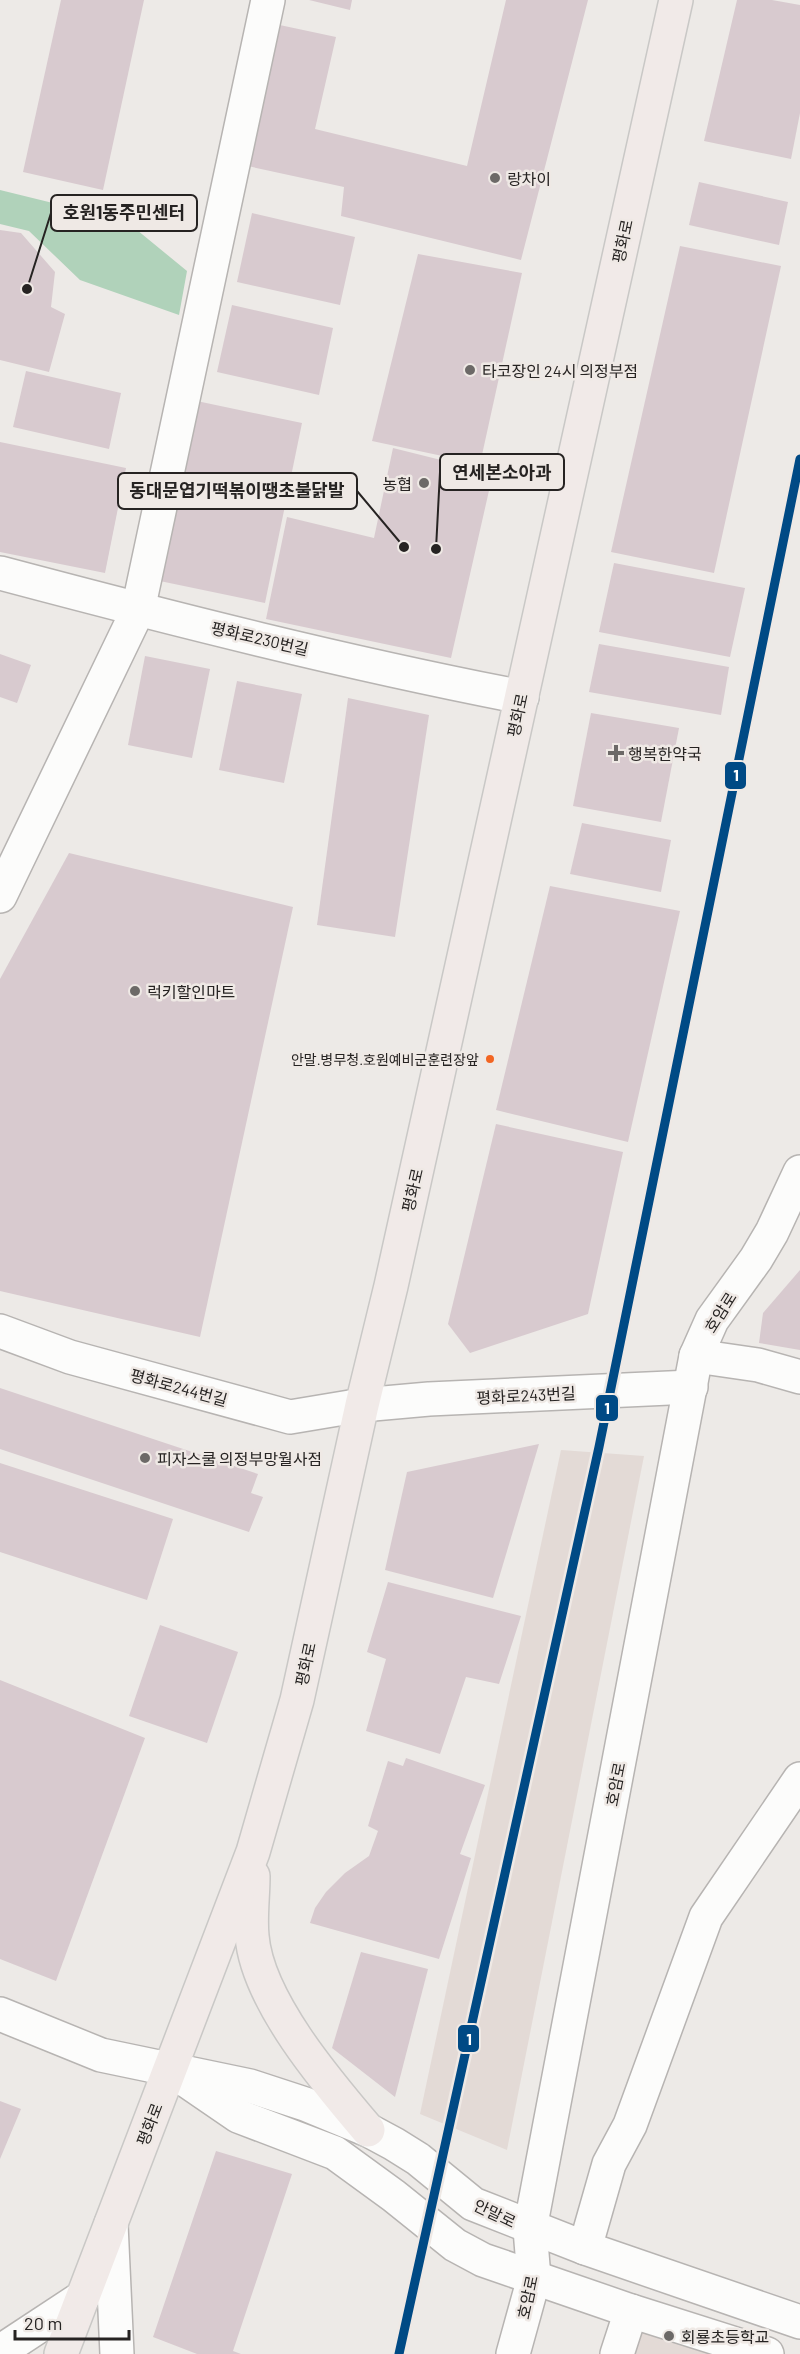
<svg xmlns="http://www.w3.org/2000/svg" width="800" height="2354" viewBox="0 0 800 2354" font-family="Barlow,'Noto Sans KR',sans-serif">
<rect width="100%" height="100%" fill="#edeae7"/>
<g fill="#e3dad6">
<polygon points="561,1450 644,1456 507,2150 420,2114"/>
<polygon points="645,2318 753,2354 634,2354"/>
</g>
<polygon fill="#b0d2ba" points="0,190 126,221 187,271 179,315 80,280 29,231 0,224"/>
<g fill="#d8cacf">
<polygon points="61,0 144,0 103,190 23,172"/>
<polygon points="309,0 352,0 350,10"/>
<polygon points="506,0 588,0 521,260 341,216 344,187 243,165 275,24 336,37 315,129 467,166"/>
<polygon points="737,0 772,0 800,5 800,113 791,159 704,141"/>
<polygon points="699,182 788,202 779,245 689,225"/>
<polygon points="252,213 355,237 340,305 237,282"/>
<polygon points="0,230 21,233 55,272 51,307 65,314 49,372 0,360"/>
<polygon points="680,246 781,266 714,573 611,552"/>
<polygon points="418,254 522,273 480,464 372,441"/>
<polygon points="232,305 333,328 319,395 217,372"/>
<polygon points="26,371 121,393 109,449 13,427"/>
<polygon points="192,400 302,423 265,603 155,580"/>
<polygon points="0,442 126,468 105,573 0,552"/>
<polygon points="393,448 493,473 451,658 266,619 287,517 374,538"/>
<polygon points="614,563 745,588 730,657 599,632"/>
<polygon points="599,644 729,667 721,715 589,692"/>
<polygon points="0,654 31,665 17,703 0,697"/>
<polygon points="145,656 210,669 192,758 128,745"/>
<polygon points="237,681 302,694 284,783 219,770"/>
<polygon points="348,698 429,715 395,937 317,925"/>
<polygon points="591,713 679,728 661,822 573,806"/>
<polygon points="582,823 671,840 661,892 570,874"/>
<polygon points="69,853 293,907 200,1337 0,1291 0,979"/>
<polygon points="550,886 680,911 628,1142 496,1110"/>
<polygon points="496,1124 623,1152 588,1314 470,1353 448,1324"/>
<polygon points="800,1270 800,1350 759,1343 763,1313"/>
<polygon points="0,1388 258,1474 251,1493 263,1497 249,1532 0,1449"/>
<polygon points="539,1444 493,1598 385,1570 407,1472"/>
<polygon points="0,1463 173,1519 147,1600 0,1552"/>
<polygon points="388,1582 521,1616 499,1684 466,1677 440,1754 366,1731 386,1659 367,1652"/>
<polygon points="160,1625 238,1652 207,1743 129,1716"/>
<polygon points="0,1680 145,1738 56,1981 0,1959"/>
<polygon points="406,1758 485,1785 460,1854 471,1858 439,1959 310,1923 315,1908 326,1892 345,1873 369,1856 378,1831 368,1826 388,1761 403,1766"/>
<polygon points="361,1952 428,1969 395,2097 332,2048"/>
<polygon points="0,2101 21,2109 0,2159"/>
<polygon points="216,2151 292,2174 233,2351 241,2354 197,2354 153,2337"/>
</g>
<g fill="none" stroke-linecap="round" stroke-linejoin="round">
<g stroke="#b7b4b2" stroke-width="36">
<g id="minor">
<path d="M0 573C173 619 346 663 522 697"/>
<polyline points="0,896 138,610 268,0"/>
<polyline points="0,1331 70,1357 290,1417 362,1405 429,1399 691,1387"/>
<polyline points="696,1356 758,1365 800,1377"/>
<polyline points="0,2014 101,2055 250,2086 305,2104 368,2130 394,2144 418,2159 473,2204 585,2248 800,2322"/>
<polyline points="184,2079 238,2116 335,2153 394,2196 455,2245 483,2260 631,2311 767,2354"/>
<polyline points="111,2224 117,2354"/>
<polyline points="585,2248 609,2164 630,2125 706,1917 800,1779"/>
<polyline points="2,2354 4,2349 83,2297"/>
<polyline points="513,2354 534,2278 530,2229 696,1356 712,1320 756,1259 772,1232 800,1172"/>
<polyline points="617,2354 631,2311"/>
</g>
</g>
<g stroke="#c9c8c6" stroke-width="36">
<g id="major">
<path d="M253 1876C253 1896 250 1917 252 1936 257 2000 327 2082 368 2130"/>
<polyline points="61,2354 253,1852 297,1700 362,1405 391,1286 676,0"/>
</g>
</g>
<use href="#minor" stroke="#fcfcfb" stroke-width="33"/>
<use href="#major" stroke="#f1eae8" stroke-width="33"/>
<g stroke="#efe9e5" stroke-width="14">
<polyline id="metro-1" points="399,2354 599,1447 800,459"/>
</g>
<use href="#metro-1" stroke="#004a85" stroke-width="9"/>
</g>
<g fill="#6c6967" stroke="#efe9e5" stroke-width="2">
<circle cx="495" cy="178" r="6"/>
<circle cx="470" cy="370" r="6"/>
<circle cx="424" cy="483" r="6"/>
<path d="M613 744h6v6h6v6h-6v6h-6v-6h-6v-6h6z"/>
<circle cx="135" cy="991" r="6"/>
<circle cx="145" cy="1458" r="6"/>
<circle cx="669" cy="2336" r="6"/>
</g>
<circle fill="#f26522" stroke="#efe9e5" stroke-width="2" cx="490" cy="1059" r="5"/>
<g text-anchor="middle" dominant-baseline="central" stroke-width="5" stroke-linejoin="round" paint-order="stroke">
<g font-size="14" fill="#262322" stroke="#efe9e5" text-anchor="end">
<text x="479" y="1059">안말.병무청.호원예비군훈련장앞</text>
</g>
<g font-size="16" fill="#262322" stroke="#efe9e5" text-anchor="start">
<text x="507" y="178">랑차이</text>
<text x="482" y="370">타코장인 24시 의정부점</text>
<text x="412" y="483" text-anchor="end">농협</text>
<text x="628" y="753">행복한약국</text>
<text x="147" y="991">럭키할인마트</text>
<text x="157" y="1458">피자스쿨 의정부망월사점</text>
<text x="681" y="2336">회룡초등학교</text>
</g>
<g font-size="16" fill="#262322" stroke="#efe9e5">
<text transform="translate(622 241) rotate(-78)">평화로</text>
<text transform="translate(260 638) rotate(13)">평화로230번길</text>
<text transform="translate(517 715) rotate(-78)">평화로</text>
<text transform="translate(412 1190) rotate(-77)">평화로</text>
<text transform="translate(720 1312) rotate(-58)">호암로</text>
<text transform="translate(179 1387) rotate(15)">평화로244번길</text>
<text transform="translate(526 1395) rotate(-3)">평화로243번길</text>
<text transform="translate(305 1664) rotate(-78)">평화로</text>
<text transform="translate(615 1784) rotate(-79)">호암로</text>
<text transform="translate(149 2124) rotate(-69)">평화로</text>
<text transform="translate(495 2213) rotate(25)">안말로</text>
<text transform="translate(527 2297) rotate(-78)">호암로</text>
</g>
</g>
<path fill="none" stroke="#262322" stroke-width="2" d="M27 289L51 213M436 549L440 472M404 547L357 491"/>
<g fill="#262322" stroke="#efe9e5" stroke-width="2">
<circle cx="27" cy="289" r="6"/>
<circle cx="436" cy="549" r="6"/>
<circle cx="404" cy="547" r="6"/>
</g>
<g fill="#efe9e5" stroke="#262322" stroke-width="2">
<rect x="51" y="195" width="146" height="36" rx="6"/>
<rect x="440" y="454" width="124" height="36" rx="6"/>
<rect x="118" y="473" width="239" height="36" rx="6"/>
</g>
<g font-size="18" text-anchor="middle" font-weight="bold" fill="#262322">
<text x="124" y="219">호원1동주민센터</text>
<text x="502" y="479">연세본소아과</text>
<text x="237" y="497">동대문엽기떡볶이땡초불닭발</text>
</g>
<g stroke="#efe9e5" stroke-width="2">
<rect x="724" y="761" width="23" height="29" rx="6" fill="#004a85"/>
<rect x="595" y="1394" width="24" height="28" rx="6" fill="#004a85"/>
<rect x="457" y="2024" width="23" height="29" rx="6" fill="#004a85"/>
</g>
<g font-size="16" text-anchor="middle" font-weight="bold" fill="#fff">
<text x="736" y="781">1</text>
<text x="607" y="1414">1</text>
<text x="469" y="2045">1</text>
</g>
<path d="M15 2330v9h114v-9" fill="none" stroke="#262322" stroke-width="3"/>
<text x="24" y="2330" font-size="18" fill="#262322" stroke="#efe9e5" stroke-width="4.5" paint-order="stroke">20 m</text>
</svg>
